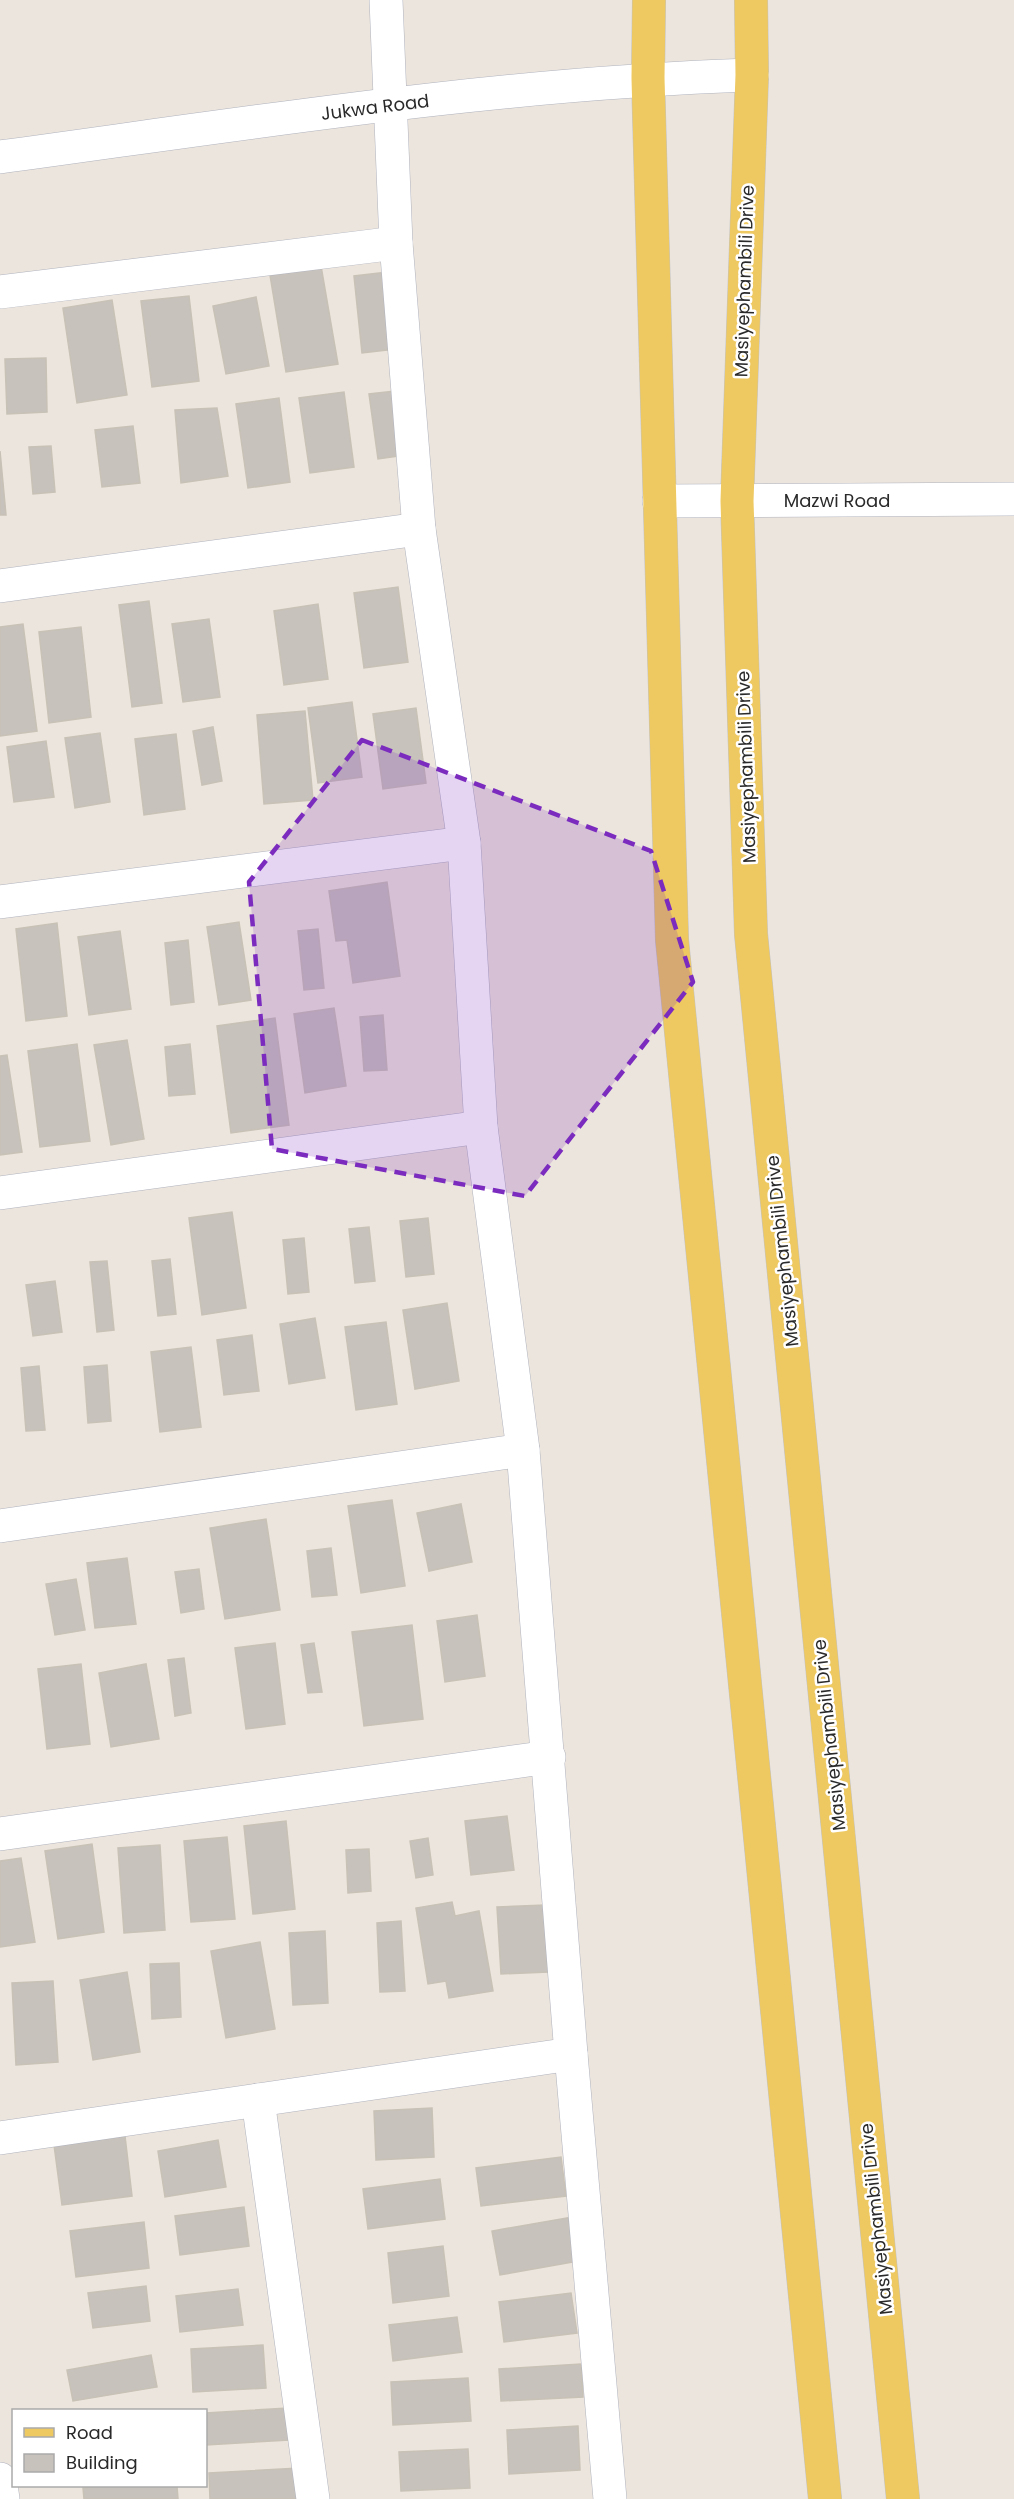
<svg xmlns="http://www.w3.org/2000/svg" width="1014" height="2499" viewBox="0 0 1014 2499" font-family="Poppins,sans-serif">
<rect width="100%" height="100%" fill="#ece5dd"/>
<g fill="#c7c2bc" stroke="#c7c1b6" stroke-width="1.5">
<polygon points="321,266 338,364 286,372 270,275"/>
<polygon points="396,271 404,348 362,353 354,276"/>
<polygon points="189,296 199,381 152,387 141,301"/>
<polygon points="256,297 269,366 226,374 213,306"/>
<polygon points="112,300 127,395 77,403 63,308"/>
<polygon points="46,358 47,412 7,414 5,359"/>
<polygon points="404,390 412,454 378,459 369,394"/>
<polygon points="344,392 354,467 310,473 299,398"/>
<polygon points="279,398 290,482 248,488 236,404"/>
<polygon points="217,408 228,476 181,483 175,410"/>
<polygon points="133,426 140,483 102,487 95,430"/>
<polygon points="51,446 55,492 33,494 29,447"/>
<polygon points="0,451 6,515 0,515"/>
<polygon points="398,587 408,662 364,668 354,593"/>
<polygon points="149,601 162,703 132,707 119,605"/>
<polygon points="318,604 328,679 284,685 274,611"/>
<polygon points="209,619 220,697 183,702 172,624"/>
<polygon points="23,624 37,731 0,736 0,627"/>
<polygon points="81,627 91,717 49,723 39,632"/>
<polygon points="352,702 362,777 318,783 308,708"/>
<polygon points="416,708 426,783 383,789 373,714"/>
<polygon points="305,711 313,800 264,804 257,715"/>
<polygon points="213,727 222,781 202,785 193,731"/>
<polygon points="100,733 110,802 75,808 65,738"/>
<polygon points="176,734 185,809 144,815 135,739"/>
<polygon points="46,741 54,797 14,802 7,747"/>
<polygon points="387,882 400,976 353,983 347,940 336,941 329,891"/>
<polygon points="239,922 251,1000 219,1005 207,927"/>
<polygon points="57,923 67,1016 26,1021 16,929"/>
<polygon points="318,929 324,988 304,990 298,931"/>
<polygon points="120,931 131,1009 89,1015 78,937"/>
<polygon points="188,940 194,1002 171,1005 165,943"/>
<polygon points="334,1008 346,1086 305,1093 294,1014"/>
<polygon points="383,1015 387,1070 364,1071 360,1017"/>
<polygon points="275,1018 289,1125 231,1133 217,1026"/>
<polygon points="127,1040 144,1139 111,1145 94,1045"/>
<polygon points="77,1044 90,1141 40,1147 28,1051"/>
<polygon points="190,1044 195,1094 169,1096 165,1047"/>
<polygon points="7,1055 22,1152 0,1155 0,1056"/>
<polygon points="232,1212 246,1308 202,1315 189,1218"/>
<polygon points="428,1218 434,1274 406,1277 400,1221"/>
<polygon points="369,1227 375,1281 355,1283 349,1229"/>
<polygon points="304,1238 309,1292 288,1294 283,1240"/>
<polygon points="170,1259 176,1314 158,1316 152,1261"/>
<polygon points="107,1261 114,1330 97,1332 90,1262"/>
<polygon points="55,1281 62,1332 33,1336 26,1285"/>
<polygon points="447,1303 459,1381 415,1389 403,1310"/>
<polygon points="315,1318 325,1378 289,1384 280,1324"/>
<polygon points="386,1322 397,1404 356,1410 345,1327"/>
<polygon points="252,1335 259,1391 224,1395 217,1340"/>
<polygon points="191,1347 201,1427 160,1432 151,1352"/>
<polygon points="107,1365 111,1421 88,1423 84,1367"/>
<polygon points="39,1366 45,1430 26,1431 21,1368"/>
<polygon points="392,1500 405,1586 361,1593 348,1506"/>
<polygon points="461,1504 472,1562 429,1571 417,1513"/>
<polygon points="266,1519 280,1610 225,1619 210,1528"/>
<polygon points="331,1548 337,1595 312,1597 307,1551"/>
<polygon points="127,1558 136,1624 95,1628 87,1563"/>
<polygon points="199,1569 204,1609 181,1613 175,1572"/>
<polygon points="76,1579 85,1630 55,1635 46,1584"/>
<polygon points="477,1615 485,1676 445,1682 437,1621"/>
<polygon points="412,1625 423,1719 364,1726 352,1632"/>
<polygon points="275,1643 285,1724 246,1729 235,1648"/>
<polygon points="314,1643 322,1692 308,1693 301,1645"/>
<polygon points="184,1658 191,1713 175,1716 168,1660"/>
<polygon points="81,1664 90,1744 47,1749 38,1669"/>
<polygon points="146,1664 159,1739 111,1747 99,1673"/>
<polygon points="507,1816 514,1870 471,1875 465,1821"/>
<polygon points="286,1821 295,1909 253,1914 244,1826"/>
<polygon points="227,1837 235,1919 191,1922 184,1841"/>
<polygon points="428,1838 433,1875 416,1878 410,1841"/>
<polygon points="92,1844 104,1932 58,1939 45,1851"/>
<polygon points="160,1845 165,1930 124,1933 118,1848"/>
<polygon points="369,1849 371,1891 348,1893 346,1850"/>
<polygon points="21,1858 35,1942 0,1947 0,1861"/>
<polygon points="452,1902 455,1916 479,1911 493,1991 449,1998 446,1981 428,1984 416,1908"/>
<polygon points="545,1905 548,1972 501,1974 497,1907"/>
<polygon points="401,1921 405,1991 380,1992 377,1923"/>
<polygon points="325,1931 328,2003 293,2005 289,1933"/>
<polygon points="260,1942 275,2029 226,2038 211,1951"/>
<polygon points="179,1963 181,2017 152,2019 150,1964"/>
<polygon points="127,1972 140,2052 93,2060 80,1980"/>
<polygon points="53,1981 58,2062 16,2065 12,1983"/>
<polygon points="432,2108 434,2157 376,2160 374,2111"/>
<polygon points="125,2136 132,2196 62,2205 54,2145"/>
<polygon points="218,2140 226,2187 165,2197 158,2151"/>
<polygon points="561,2157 566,2196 481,2206 476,2168"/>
<polygon points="440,2179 445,2219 368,2229 363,2189"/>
<polygon points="244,2207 249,2246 180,2255 175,2216"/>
<polygon points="572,2217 579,2261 500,2275 492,2231"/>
<polygon points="144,2222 149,2268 76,2277 70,2231"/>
<polygon points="443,2246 449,2296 393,2303 388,2253"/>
<polygon points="146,2286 150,2321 93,2328 88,2293"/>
<polygon points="238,2289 243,2325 180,2332 176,2296"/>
<polygon points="571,2293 577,2333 504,2342 499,2302"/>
<polygon points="457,2317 462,2352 393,2361 389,2325"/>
<polygon points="263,2345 266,2388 193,2392 191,2349"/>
<polygon points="151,2355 157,2387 73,2401 67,2370"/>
<polygon points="581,2364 583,2397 501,2401 499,2369"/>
<polygon points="468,2378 471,2421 393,2425 391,2382"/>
<polygon points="288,2408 289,2440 206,2445 206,2413"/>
<polygon points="578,2426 580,2470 509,2474 507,2430"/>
<polygon points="468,2449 470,2488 401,2491 399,2452"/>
<polygon points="299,2468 300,2499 210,2499 209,2473"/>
<polygon points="102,2486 177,2486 178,2499 84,2499 83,2488"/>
</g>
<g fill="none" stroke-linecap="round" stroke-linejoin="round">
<g stroke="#b0b3be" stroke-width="34">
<g id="minor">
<polyline points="386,0 396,243 419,529 464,843 481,1127 523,1450 571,2054 610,2499"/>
<path d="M0 157C250 123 500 83 752 75"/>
<polyline points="0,292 396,243"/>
<polyline points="659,501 1014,499"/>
<polyline points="0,586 419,529"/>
<polyline points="0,902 464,843"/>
<polyline points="0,1193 481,1127"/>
<polyline points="0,1526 523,1450"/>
<polyline points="0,1834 549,1757"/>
<polyline points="258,2100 313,2499"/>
<polyline points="0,2138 571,2054"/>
<polyline points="0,2479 3,2499"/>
</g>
</g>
<g stroke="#c3c3c3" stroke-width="34">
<g id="major">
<polyline points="649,0 648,78 672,940 825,2499"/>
<polyline points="751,0 752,75 737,501 751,934 903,2499"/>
</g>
</g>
<use href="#minor" stroke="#fff" stroke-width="33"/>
<use href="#major" stroke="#eec860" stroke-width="33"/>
</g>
<path fill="#7b2cbf" fill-opacity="0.2" stroke="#7b2cbf" stroke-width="4.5" stroke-dasharray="12 8" stroke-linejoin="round" d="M362 740 651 851 693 982 525 1196 272 1149 249 882Z"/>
<g text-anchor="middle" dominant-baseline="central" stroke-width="5" stroke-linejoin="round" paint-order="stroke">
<g font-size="18" fill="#2a2a2a" stroke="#fff">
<text transform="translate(375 107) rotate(-7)">Jukwa Road</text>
<text transform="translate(744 281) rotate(-88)">Masiyephambili Drive</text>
<text x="837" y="500">Mazwi Road</text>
<text transform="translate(746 767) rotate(-92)">Masiyephambili Drive</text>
<text transform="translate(782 1251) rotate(-96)">Masiyephambili Drive</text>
<text transform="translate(829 1735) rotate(-96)">Masiyephambili Drive</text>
<text transform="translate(876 2219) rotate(-96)">Masiyephambili Drive</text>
</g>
</g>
<rect x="12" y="2409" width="195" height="78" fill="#ffffff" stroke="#aaaaaa" stroke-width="1.5"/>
<rect x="24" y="2428" width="30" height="9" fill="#eec860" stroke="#aaaaaa" stroke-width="1.5"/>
<text x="66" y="2439" font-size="18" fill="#2a2a2a">Road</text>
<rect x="24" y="2454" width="30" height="18" fill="#c7c2bc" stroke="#aaaaaa" stroke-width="1.5"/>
<text x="66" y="2469" font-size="18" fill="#2a2a2a">Building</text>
</svg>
